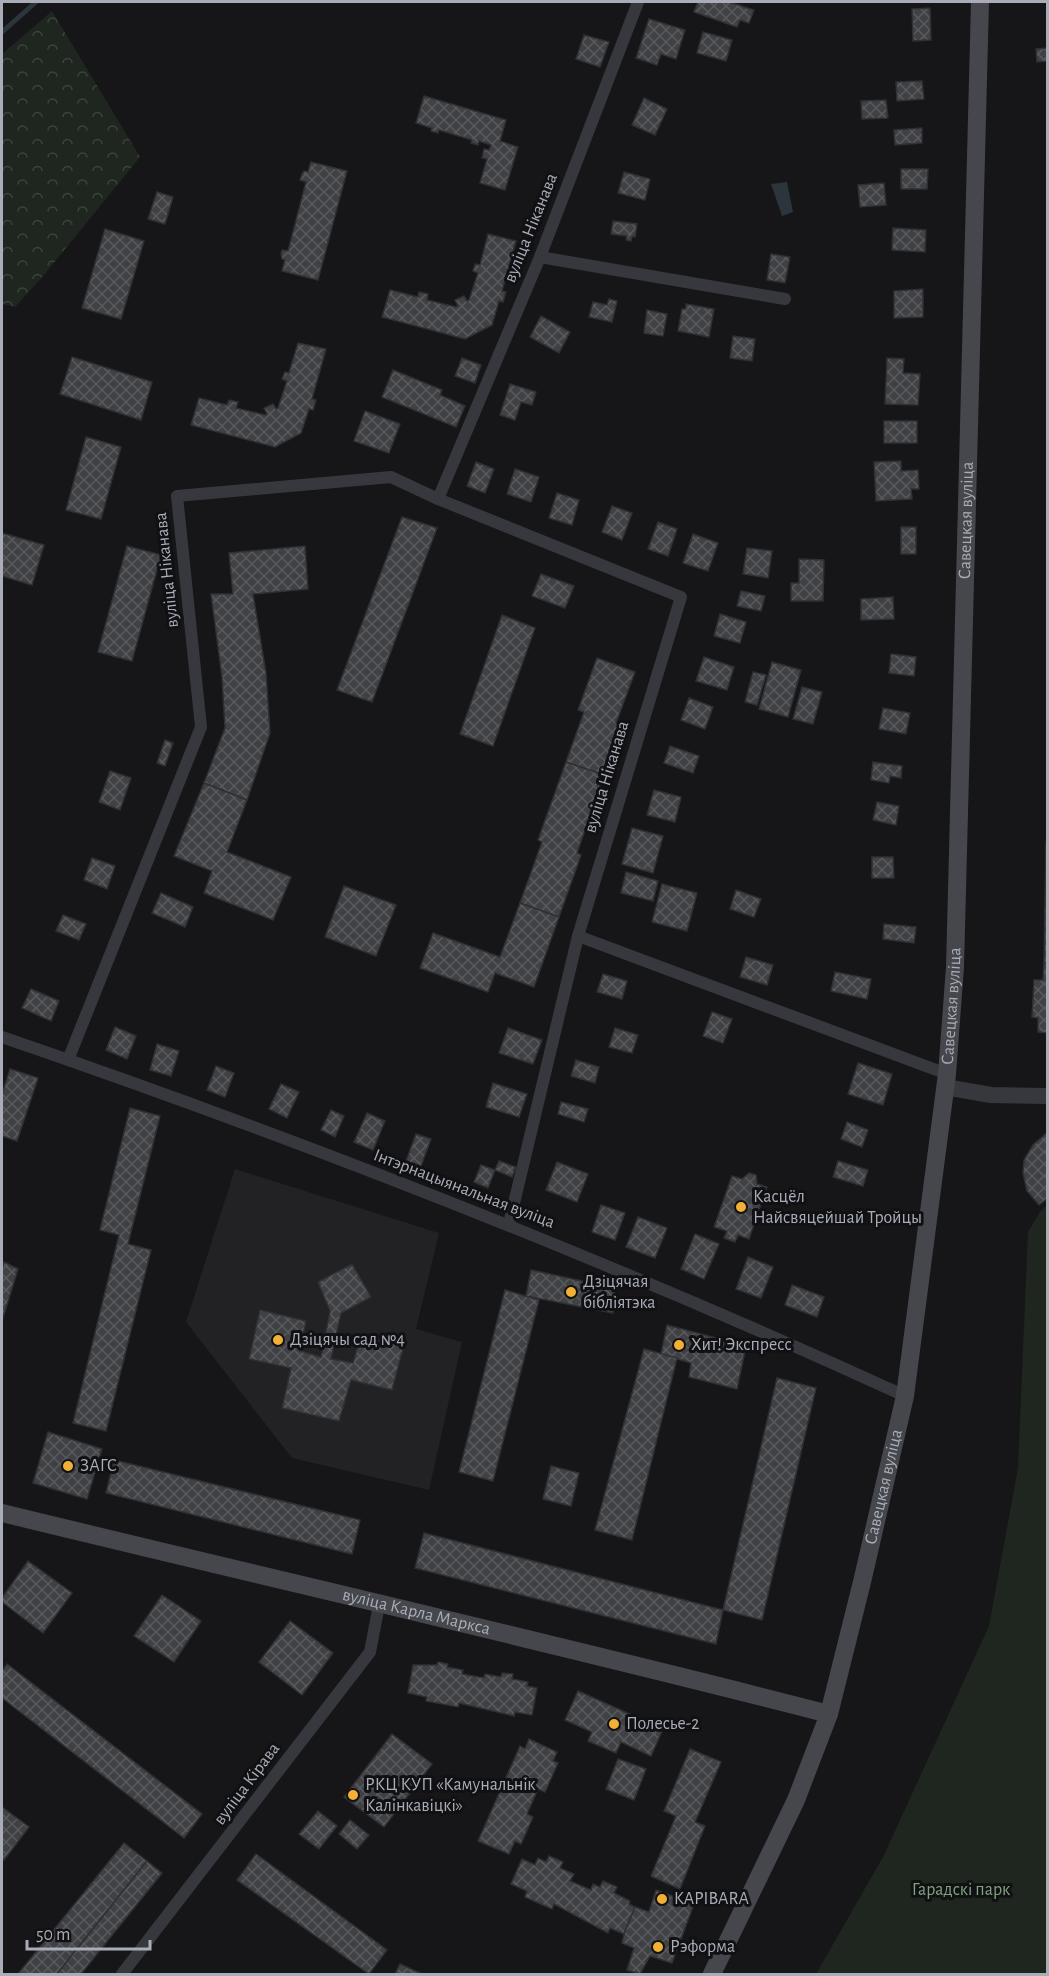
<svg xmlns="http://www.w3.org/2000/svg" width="1049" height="1976" viewBox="0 0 1049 1976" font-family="'Alegreya Sans',sans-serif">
<defs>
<pattern id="forest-crowns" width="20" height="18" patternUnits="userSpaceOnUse" patternTransform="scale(1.5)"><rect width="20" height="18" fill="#1e261f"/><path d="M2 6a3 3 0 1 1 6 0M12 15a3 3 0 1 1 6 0" fill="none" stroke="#3c433d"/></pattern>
<pattern id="building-cross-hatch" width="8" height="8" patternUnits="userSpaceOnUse" patternTransform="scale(1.5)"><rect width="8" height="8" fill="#404145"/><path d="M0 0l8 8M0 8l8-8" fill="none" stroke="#595a5e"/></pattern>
</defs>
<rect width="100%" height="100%" fill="#161618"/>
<polygon fill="#222225" points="235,1169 439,1233 416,1329 462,1342 429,1490 292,1458 186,1322"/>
<polygon fill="url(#forest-crowns)" points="52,11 140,157 44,275 15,307 2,304 2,54"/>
<polygon fill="#1e261f" points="1047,1205 1047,1974 816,1974 884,1855 989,1626 1018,1468 1028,1232 1040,1212"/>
<polygon fill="#2c353c" points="787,182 793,212 782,216 771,184"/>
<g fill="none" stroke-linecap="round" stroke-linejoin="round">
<polyline stroke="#2c353c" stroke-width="5" points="2,32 36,2"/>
</g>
<g fill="url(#building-cross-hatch)" stroke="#303034" stroke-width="1.5">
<polygon points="698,2 729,2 754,10 749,23 740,20 737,27 694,12"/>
<polygon points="930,8 931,40 913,41 912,9"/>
<polygon points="649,19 685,30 676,59 661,54 657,65 636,58"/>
<polygon points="703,32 732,40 726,61 697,53"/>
<polygon points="584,35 609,42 600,67 576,59"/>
<polygon points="1048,48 1048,61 1037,62 1036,49"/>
<polygon points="922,81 924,99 897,101 896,82"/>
<polygon points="424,96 506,120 500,141 518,147 505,190 480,183 487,159 482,158 484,149 489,150 491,145 479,141 478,145 471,143 472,140 439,130 438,133 431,131 432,128 416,123"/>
<polygon points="644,98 667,109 655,135 632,125"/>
<polygon points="886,100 888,118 862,119 861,101"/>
<polygon points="922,128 922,143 895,145 894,130"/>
<polygon points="311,162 347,171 318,280 282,271 285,260 282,259 281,254 282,250 288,251 306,182 300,180 302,174 304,171 308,172"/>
<polygon points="901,169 928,169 927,189 901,189"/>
<polygon points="624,172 650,179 645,200 618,193"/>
<polygon points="884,183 886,205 860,207 858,185"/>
<polygon points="157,192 173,197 165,224 148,219"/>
<polygon points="613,221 637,224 635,237 632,236 631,241 626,240 627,236 611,234"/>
<polygon points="893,228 926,230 925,252 892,250"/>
<polygon points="105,229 144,241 121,319 82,308"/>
<polygon points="488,234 516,241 502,291 506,292 503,302 499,301 492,325 465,339 382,317 390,290 418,297 419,292 428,294 427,300 456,307 458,306 455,300 464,296 467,301 469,300 478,273 473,271 475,264 480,265"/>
<polygon points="771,254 790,257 785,283 767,280"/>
<polygon points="923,289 923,317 894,318 894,291"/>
<polygon points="609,299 617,301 612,322 589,317 593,302 607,305"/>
<polygon points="686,304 714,309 709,337 678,331 682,309 686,309"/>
<polygon points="647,310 667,314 663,336 644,333"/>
<polygon points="541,316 570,332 559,353 530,337"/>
<polygon points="733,336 755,339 752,361 730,358"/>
<polygon points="298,343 326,349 312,399 316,400 313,410 309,409 301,433 275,447 191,425 199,398 227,405 229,400 238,402 236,408 265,415 267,414 264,408 273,404 276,409 278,408 287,381 282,379 285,372 289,373"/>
<polygon points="72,357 152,382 141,420 60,394"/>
<polygon points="462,358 481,365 475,383 455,376"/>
<polygon points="887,358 904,359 903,373 920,374 918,405 885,404"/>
<polygon points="393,370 442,390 440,395 465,406 456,427 382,397"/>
<polygon points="510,384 536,392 532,405 521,402 515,420 500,415"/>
<polygon points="365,411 400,424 389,453 354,441"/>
<rect x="884" y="421" width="33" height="22"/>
<polygon points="86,437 121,447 101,519 66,510"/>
<polygon points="901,461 901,471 918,470 919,489 911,489 912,499 876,501 874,462"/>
<polygon points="476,462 494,469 485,493 467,486"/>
<polygon points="515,469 539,477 531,502 507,494"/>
<polygon points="557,493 579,500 572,525 549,518"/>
<polygon points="612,506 632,513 622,540 602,532"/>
<polygon points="402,517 437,528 372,702 337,690"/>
<polygon points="658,522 677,529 668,556 648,549"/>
<rect x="901" y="527" width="15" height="27"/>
<polygon points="2,533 44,545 32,585 2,576"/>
<polygon points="693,534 718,543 708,571 683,563"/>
<polygon points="127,546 161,555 132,661 98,652"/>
<polygon points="305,546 308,589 253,594 266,673 270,733 247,800 204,783 225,728 222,677 211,594 233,594 229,553"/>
<polygon points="747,548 772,551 768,578 743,574"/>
<polygon points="799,559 824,560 823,601 791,601 791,583 799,583"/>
<polygon points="541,574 574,586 565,608 532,596"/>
<polygon points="741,591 765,596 761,611 737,606"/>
<polygon points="893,597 894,619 861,620 861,599"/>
<polygon points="720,614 746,622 740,643 714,636"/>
<polygon points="502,615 535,628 493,746 460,734"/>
<polygon points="891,654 916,657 914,676 889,673"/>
<polygon points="704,657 734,667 727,690 696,681"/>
<polygon points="597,658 635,672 616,723 623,725 604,775 566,762 584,712 578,710"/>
<polygon points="772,662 801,670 788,717 759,709"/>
<polygon points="753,672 766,675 757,705 745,702"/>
<polygon points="802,687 822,692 813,724 793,719"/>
<polygon points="689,698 713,707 705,729 681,720"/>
<polygon points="883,708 910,713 906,734 879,729"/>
<polygon points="165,740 173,743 165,766 157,763"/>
<polygon points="670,746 699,756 693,773 664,763"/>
<polygon points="566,762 604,775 577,853 581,855 559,917 520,903 542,842 538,840"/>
<polygon points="873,762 902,766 901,778 890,776 889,783 871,780"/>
<polygon points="110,771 131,778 120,810 99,802"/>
<polygon points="204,783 247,800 227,852 291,877 273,920 204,893 212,871 174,856"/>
<polygon points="654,790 681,797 675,822 647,815"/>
<polygon points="877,802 899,806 896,825 873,820"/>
<polygon points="632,828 663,836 653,873 622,864"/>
<polygon points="1046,842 1048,842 1048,963 1044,963"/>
<polygon points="872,857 893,857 894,878 872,878"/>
<polygon points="92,858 115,866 107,889 84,880"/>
<polygon points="626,872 658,881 653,901 621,893"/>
<polygon points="662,884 697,893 687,931 652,922"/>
<polygon points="344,886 396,905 376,956 325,937"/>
<polygon points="736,890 761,899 754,917 730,909"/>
<polygon points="161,893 193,907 185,927 152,913"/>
<polygon points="520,903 559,917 534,987 495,973 488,992 420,968 433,933 500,957"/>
<polygon points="63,915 86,924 79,940 56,931"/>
<polygon points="884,924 916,927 914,943 883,939"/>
<polygon points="746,957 773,965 767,985 740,977"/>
<polygon points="1044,963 1048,963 1048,1033 1038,1032 1038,1018 1032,1017 1034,980 1043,980"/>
<polygon points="835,972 871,979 867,999 831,991"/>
<polygon points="603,974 627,981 622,999 597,992"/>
<polygon points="31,989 59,1001 51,1021 22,1008"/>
<polygon points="712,1012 732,1019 723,1043 703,1036"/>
<polygon points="115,1027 136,1036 127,1059 106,1050"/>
<polygon points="508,1028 542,1040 533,1064 499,1053"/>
<polygon points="615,1028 638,1035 632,1053 609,1047"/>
<polygon points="157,1044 179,1051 171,1076 150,1070"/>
<polygon points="576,1060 599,1067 595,1083 571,1076"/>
<polygon points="858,1063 892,1074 883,1105 848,1094"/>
<polygon points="216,1066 234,1073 225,1097 207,1090"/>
<polygon points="10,1069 38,1078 17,1141 2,1136 2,1094"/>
<polygon points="493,1083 527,1094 519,1117 486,1107"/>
<polygon points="281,1084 299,1092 287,1118 269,1109"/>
<polygon points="561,1102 588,1109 584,1122 558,1114"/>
<polygon points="130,1108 160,1116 128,1244 151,1250 106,1431 73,1423 119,1235 100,1230"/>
<polygon points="331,1110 344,1116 335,1137 321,1130"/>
<polygon points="367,1113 385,1121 373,1150 354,1142"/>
<polygon points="847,1122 868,1130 862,1147 841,1139"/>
<polygon points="1048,1132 1048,1198 1039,1205 1027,1191 1023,1173 1024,1160 1033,1145"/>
<polygon points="416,1134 431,1139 421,1166 406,1161"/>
<polygon points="499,1161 516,1167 512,1177 495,1170"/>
<polygon points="838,1161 868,1170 863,1186 833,1177"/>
<polygon points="557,1162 588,1174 577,1202 546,1190"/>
<polygon points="481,1165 495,1170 488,1188 474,1182"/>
<polygon points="749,1173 756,1175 757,1184 767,1187 749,1239 738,1235 735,1242 724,1238 727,1231 714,1227 732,1176 742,1179"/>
<polygon points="601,1205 625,1213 615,1240 592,1232"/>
<polygon points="638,1217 667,1228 655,1258 626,1247"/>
<polygon points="695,1234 719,1244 704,1279 681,1269"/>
<polygon points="748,1257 773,1267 761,1298 736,1289"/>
<polygon points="4,1262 18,1269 2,1321 2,1270"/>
<polygon points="352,1264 371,1297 341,1313 331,1359 353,1363 361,1335 404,1345 392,1390 351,1380 339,1421 282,1408 291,1368 249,1359 260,1310 306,1321 300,1351 321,1357 330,1311 318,1282"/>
<polygon points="531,1270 615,1288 613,1313 526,1296"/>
<polygon points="792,1285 824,1297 817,1317 785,1305"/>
<polygon points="505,1290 539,1300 493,1481 459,1472"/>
<polygon points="667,1325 746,1346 737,1389 689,1377 691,1363 661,1354"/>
<polygon points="644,1349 677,1358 632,1540 595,1530"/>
<polygon points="777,1378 816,1388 762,1620 723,1610"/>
<polygon points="48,1432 102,1449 87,1499 33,1483"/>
<polygon points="114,1460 360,1520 352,1554 106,1493"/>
<polygon points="551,1466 579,1473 571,1506 543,1499"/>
<polygon points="424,1533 723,1610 716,1644 415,1568"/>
<polygon points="28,1561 72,1593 43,1633 2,1602 2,1598"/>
<polygon points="162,1595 201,1621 174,1662 134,1636"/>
<polygon points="290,1621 333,1653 302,1695 259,1662"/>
<polygon points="438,1662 448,1664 447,1667 463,1670 462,1674 484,1678 485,1674 501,1677 502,1673 513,1674 512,1679 528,1682 527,1686 537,1688 532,1715 515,1712 514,1716 459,1703 458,1707 426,1701 427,1697 408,1693 413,1665 437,1665"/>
<polygon points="7,1664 202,1814 184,1838 2,1698 2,1671"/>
<polygon points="578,1691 663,1729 651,1756 621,1742 616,1753 588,1741 592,1732 565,1720"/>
<polygon points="392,1734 432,1764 384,1827 344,1797"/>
<polygon points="529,1739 557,1752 553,1761 558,1763 545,1792 538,1789 527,1814 533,1817 521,1844 515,1841 509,1854 478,1841 520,1746 525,1749"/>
<polygon points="690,1749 721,1762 695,1822 705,1826 680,1889 651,1876 676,1816 664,1811"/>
<polygon points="618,1759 646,1769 634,1800 606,1789"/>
<polygon points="2,1807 29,1827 4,1860 2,1858"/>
<polygon points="318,1811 337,1826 319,1849 299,1834"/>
<polygon points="350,1820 369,1835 357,1849 339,1834"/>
<polygon points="124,1843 147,1861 57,1974 18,1974"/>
<polygon points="256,1854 387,1950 369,1974 237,1880"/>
<polygon points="549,1856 563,1862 560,1868 574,1874 570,1881 591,1890 593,1884 600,1887 603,1881 617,1887 614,1893 630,1901 629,1904 635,1907 624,1934 610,1928 608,1933 554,1904 552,1909 525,1897 527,1891 511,1884 522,1859 535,1865 538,1858 546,1862"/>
<polygon points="147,1861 162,1873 81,1974 57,1974"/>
<polygon points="656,1890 694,1904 672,1963 650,1956 640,1974 627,1970 634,1948 622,1943 624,1934 635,1907 649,1912"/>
<polygon points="400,1964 422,1974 395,1974"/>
</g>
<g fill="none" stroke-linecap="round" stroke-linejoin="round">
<g stroke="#37383d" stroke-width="12">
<polyline points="540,257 785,299"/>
<polyline points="438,499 540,257 638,2"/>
<polyline points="578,936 947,1074"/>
<path d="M2 1037C308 1142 610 1261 905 1396"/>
<polyline points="68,1060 201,727 177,496 391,477 438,499 681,597 578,936 509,1224"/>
<polyline points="122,1974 370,1652 379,1605"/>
</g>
<polyline stroke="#37383d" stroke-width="16" points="945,1087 991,1095 1048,1096"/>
<g stroke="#45474d" stroke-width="18">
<path id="s1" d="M2 1513C277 1580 554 1643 829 1714"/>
<path id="s2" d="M712 1974 796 1800 829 1714 862 1582 905 1396 947 1074 955 967 980 2"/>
</g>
</g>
<g fill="#f2b134" stroke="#111113" stroke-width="2">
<circle cx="741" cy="1207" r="6"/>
<circle cx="571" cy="1292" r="6"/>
<circle cx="278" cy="1340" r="6"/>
<circle cx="679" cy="1345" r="6"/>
<circle cx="68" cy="1466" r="6"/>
<circle cx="614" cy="1724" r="6"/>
<circle cx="353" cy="1795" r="6"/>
<circle cx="662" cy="1899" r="6"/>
<circle cx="658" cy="1947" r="6"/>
</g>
<g text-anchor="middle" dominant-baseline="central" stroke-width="6" stroke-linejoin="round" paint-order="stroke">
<g font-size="18" fill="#a8adb8" stroke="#111113">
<text transform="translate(531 228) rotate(-68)">вуліца Ніканава</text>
<text stroke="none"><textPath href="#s2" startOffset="1491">Савецкая вуліца</textPath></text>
<text transform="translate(167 570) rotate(-96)">вуліца Ніканава</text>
<text transform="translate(607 777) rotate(-73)">вуліца Ніканава</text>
<text stroke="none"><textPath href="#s2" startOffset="1005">Савецкая вуліца</textPath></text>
<text transform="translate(464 1189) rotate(21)">Інтэрнацыянальная вуліца</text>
<text stroke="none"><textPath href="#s2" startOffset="519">Савецкая вуліца</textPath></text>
<text stroke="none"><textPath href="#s1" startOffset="426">вуліца Карла Маркса</textPath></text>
<text transform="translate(247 1784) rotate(-53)">вуліца Кірава</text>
</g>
<g font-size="18" fill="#a8adb8" stroke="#111113" text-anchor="start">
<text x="753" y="1197">Касцёл<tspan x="753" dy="21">Найсвяцейшай Тройцы</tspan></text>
<text x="583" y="1282">Дзіцячая<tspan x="583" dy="21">бібліятэка</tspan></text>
<text x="290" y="1340">Дзіцячы сад №4</text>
<text x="691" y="1345">Хит! Экспресс</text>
<text x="80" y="1466">ЗАГС</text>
<text x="626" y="1724">Полесье-2</text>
<text x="365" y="1785">РКЦ КУП «Камунальнік<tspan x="365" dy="21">Калінкавіцкі»</tspan></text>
<text x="674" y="1899">KAPIBARA</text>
<text x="670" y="1947">Рэформа</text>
</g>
<g font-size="18" fill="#7fa381" stroke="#111113">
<text x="961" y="1890">Гарадскі парк</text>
</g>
</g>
<rect width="1049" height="1976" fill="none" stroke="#a8adb8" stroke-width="6"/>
<path d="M27 1940v9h123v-9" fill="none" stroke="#a8adb8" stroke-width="3"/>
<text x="36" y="1940" font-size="18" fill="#a8adb8" stroke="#111113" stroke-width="4.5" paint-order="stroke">50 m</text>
</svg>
